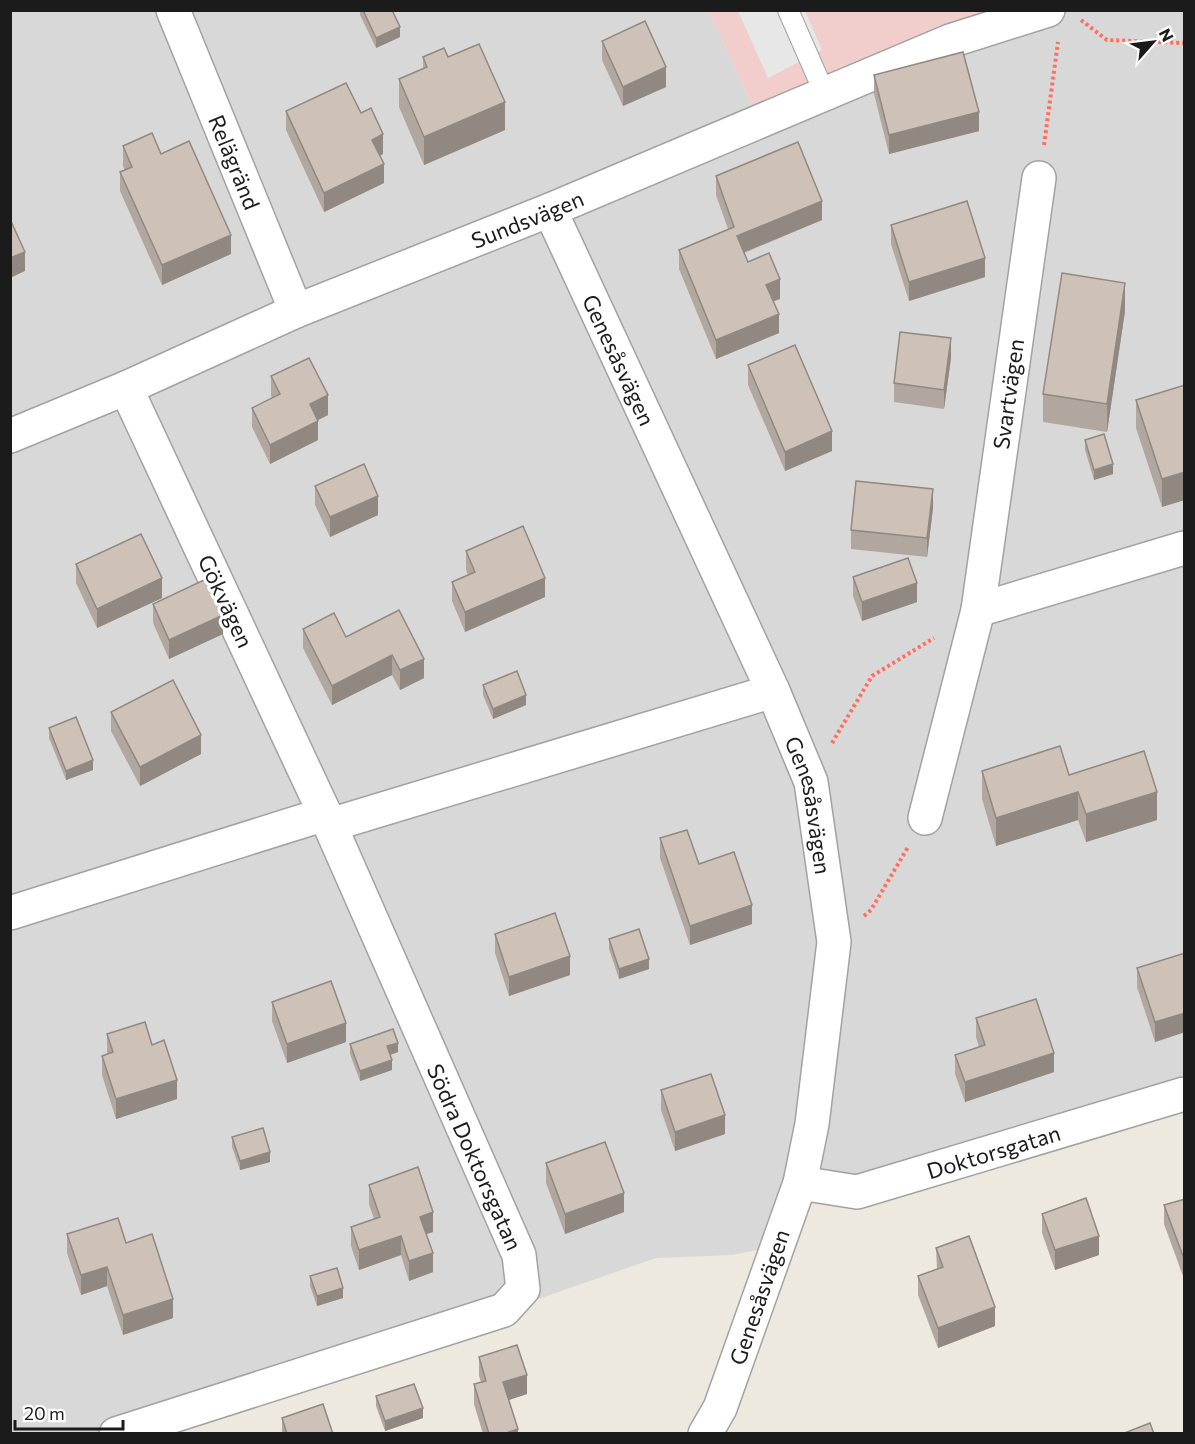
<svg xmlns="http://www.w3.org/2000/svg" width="1195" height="1444" viewBox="0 0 1195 1444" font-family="Commissioner,sans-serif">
<rect width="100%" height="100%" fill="#eee9df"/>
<polygon fill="#d9d8d8" points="10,11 709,11 759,120 1048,11 1184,11 1184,1094 857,1192 800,1183 776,1246 732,1255 656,1258 458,1327 116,1433 11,1433"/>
<polygon fill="#f1cdcc" points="709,11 1048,11 759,120"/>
<polygon fill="#e7e7e7" points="738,11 805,11 822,50 768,78"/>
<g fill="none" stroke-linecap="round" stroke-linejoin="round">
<g stroke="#a2a2a2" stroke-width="22">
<polyline id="service" points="788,10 824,92"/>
</g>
<g stroke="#a2a2a2" stroke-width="36">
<g id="minor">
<path id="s1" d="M173 10 296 311"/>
<polyline points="1039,178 978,610 1184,548"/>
<path id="s2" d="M550 210 773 691 811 782 834 942 812 1124 800 1183 720 1408 705 1434"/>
<polyline points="925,818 978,610"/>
<polyline points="10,913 325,814 330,825 773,691"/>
<path id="s3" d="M800 1183 857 1192 1184 1094"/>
<polyline points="116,1434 504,1310 523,1289 519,1255 325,814 126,388"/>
</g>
</g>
<g stroke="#a2a2a2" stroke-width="36">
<g id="tertiary">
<path id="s4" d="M10 436 126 388 296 311 550 210 950 41 1048 10"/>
</g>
</g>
<g stroke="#ff6f5f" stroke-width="4" stroke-dasharray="3 3" stroke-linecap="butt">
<polyline points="1081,20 1107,40 1184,43"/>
<polyline points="1044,145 1058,42"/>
<polyline points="832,743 872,676 934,638"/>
<polyline points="864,916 871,910 908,847"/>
</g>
<use href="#service" stroke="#fff" stroke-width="20"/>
<use href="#minor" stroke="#fff" stroke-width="33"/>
<use href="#tertiary" stroke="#fff" stroke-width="33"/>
</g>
<g fill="#b1a79e">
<polygon points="360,10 392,10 400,37 376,48 360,15"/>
<polygon points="602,41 666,87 623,106 602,60"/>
<polygon points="423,57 448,57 505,130 424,165 399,107 399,79 423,69"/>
<polygon points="874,75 979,131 889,154 874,94"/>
<polygon points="286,111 361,113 383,154 380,156 384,183 324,212 286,130"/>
<polygon points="123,146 161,154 231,254 162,285 120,191 120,172 125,170 123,166"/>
<polygon points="716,176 822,220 744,253 748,262 780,299 773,301 779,333 716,359 679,269 679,250 728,229 716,195"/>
<polygon points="891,225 985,277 909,301 891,244"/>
<polygon points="1125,311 1107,432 1043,422 1043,394"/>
<polygon points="951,358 944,409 894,402 894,383"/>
<polygon points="748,365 832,451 785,471 748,385"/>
<polygon points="271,376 328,415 318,420 318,440 270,464 252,427 252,408 273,398 271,396"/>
<polygon points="1185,385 1162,507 1136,428 1136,400"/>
<polygon points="1085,440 1113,474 1094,480 1085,450"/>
<polygon points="315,486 378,515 330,537 315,505"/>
<polygon points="933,508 927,557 851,549 851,530"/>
<polygon points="466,551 545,597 465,632 452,601 452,582 468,575 466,570"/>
<polygon points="76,564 162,598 97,628 76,583"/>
<polygon points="853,577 917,602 862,621 853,596"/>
<polygon points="153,604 223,634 169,659 153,623"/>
<polygon points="399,610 424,678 400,690 392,675 332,705 303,648 303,629 346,637"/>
<polygon points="483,685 526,705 493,719 483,695"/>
<polygon points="111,712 201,754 140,786 111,731"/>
<polygon points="49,728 93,770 66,780 49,738"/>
<polygon points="982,771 1069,775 1157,820 1086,842 1078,820 996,846 982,799"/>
<polygon points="660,838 699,864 752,924 690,945 660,858"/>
<polygon points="495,934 570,975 509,996 495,953"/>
<polygon points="609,939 649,969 619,979 609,949"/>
<polygon points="1185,953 1185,1032 1155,1042 1137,987 1137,968"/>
<polygon points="272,1002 346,1042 287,1063 272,1021"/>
<polygon points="976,1018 1054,1072 965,1102 955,1074 955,1055 979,1047 976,1037"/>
<polygon points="107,1034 152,1045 177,1099 116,1119 102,1075 102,1056 107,1054"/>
<polygon points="350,1044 398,1052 390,1055 392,1070 360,1081 350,1054"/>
<polygon points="661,1090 725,1134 675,1151 661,1110"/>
<polygon points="232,1137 270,1162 240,1170 232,1147"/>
<polygon points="546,1163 624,1212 565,1234 546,1183"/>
<polygon points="369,1185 433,1232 426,1234 433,1272 409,1281 401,1255 359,1270 351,1246 351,1227 374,1219 369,1204"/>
<polygon points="1185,1199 1183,1276 1164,1224 1164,1205"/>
<polygon points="1042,1214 1099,1255 1055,1270 1042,1233"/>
<polygon points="67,1234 126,1243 173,1318 123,1335 107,1286 81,1295 67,1253"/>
<polygon points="936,1248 995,1326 938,1348 918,1295 918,1276 937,1269"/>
<polygon points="310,1276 343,1298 317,1306 310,1286"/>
<polygon points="479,1357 527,1394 509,1400 518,1434 483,1434 474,1404 474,1384 481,1382 479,1376"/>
<polygon points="376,1396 423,1418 385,1431 376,1406"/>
<polygon points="282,1418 333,1434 282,1434"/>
</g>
<g fill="#908881">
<polygon points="400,27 400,37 376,48 376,38"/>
<polygon points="666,67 666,87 623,106 623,87"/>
<polygon points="505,102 505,130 424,165 424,137"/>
<polygon points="979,112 979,131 889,154 889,135"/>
<polygon points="383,134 383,154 372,159 372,140"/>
<polygon points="384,164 384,183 324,212 324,193"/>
<polygon points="822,201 822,220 737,255 737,236"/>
<polygon points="231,235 231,254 162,285 162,265"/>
<polygon points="25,252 25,271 10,278 10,258"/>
<polygon points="985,258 985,277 909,301 909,282"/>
<polygon points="780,279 780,299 766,304 766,285"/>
<polygon points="1125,283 1125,311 1107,432 1107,404"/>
<polygon points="779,314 779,333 716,359 716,340"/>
<polygon points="951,338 951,358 944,409 944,390"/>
<polygon points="328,395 328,415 310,424 310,404"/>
<polygon points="318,421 318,440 270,464 270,445"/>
<polygon points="832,431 832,451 785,471 785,452"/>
<polygon points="1113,464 1113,474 1094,480 1094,470"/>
<polygon points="1185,472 1185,500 1162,507 1162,479"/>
<polygon points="933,489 933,508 927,557 927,538"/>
<polygon points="378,496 378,515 330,537 330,517"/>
<polygon points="162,578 162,598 97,628 97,609"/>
<polygon points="545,578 545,597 465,632 465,612"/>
<polygon points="917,583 917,602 862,621 862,602"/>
<polygon points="223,615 223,634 169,659 169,640"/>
<polygon points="392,655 392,675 332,705 332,686"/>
<polygon points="424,659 424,678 400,690 400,670"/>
<polygon points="526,695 526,705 493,719 493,709"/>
<polygon points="201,735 201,754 140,786 140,767"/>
<polygon points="93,760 93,770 66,780 66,771"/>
<polygon points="1078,792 1078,820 996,846 996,818"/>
<polygon points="1157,792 1157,820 1086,842 1086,814"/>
<polygon points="752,905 752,924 690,945 690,926"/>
<polygon points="570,956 570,975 509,996 509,977"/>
<polygon points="649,959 649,969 619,979 619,969"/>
<polygon points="1185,1013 1185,1032 1155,1042 1155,1022"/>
<polygon points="346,1023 346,1042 287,1063 287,1044"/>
<polygon points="398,1043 398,1052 387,1056 387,1046"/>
<polygon points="1054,1053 1054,1072 965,1102 965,1082"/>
<polygon points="392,1060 392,1070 360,1081 360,1071"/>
<polygon points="177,1080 177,1099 116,1119 116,1099"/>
<polygon points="725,1115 725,1134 675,1151 675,1132"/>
<polygon points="270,1152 270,1162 240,1170 240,1161"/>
<polygon points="624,1193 624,1212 565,1234 565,1214"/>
<polygon points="433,1212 433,1232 420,1236 420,1217"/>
<polygon points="401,1236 401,1255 359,1270 359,1250"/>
<polygon points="1099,1236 1099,1255 1055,1270 1055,1250"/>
<polygon points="433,1253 433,1272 409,1281 409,1261"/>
<polygon points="1183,1256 1185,1256 1185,1275 1183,1276"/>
<polygon points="107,1267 107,1286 81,1295 81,1275"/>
<polygon points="343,1288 343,1298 317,1306 317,1296"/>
<polygon points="173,1299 173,1318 123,1335 123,1315"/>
<polygon points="995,1307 995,1326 938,1348 938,1328"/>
<polygon points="527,1375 527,1394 503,1402 503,1382"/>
<polygon points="423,1408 423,1418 385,1431 385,1421"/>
<polygon points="518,1429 518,1434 503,1434"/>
</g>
<g fill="#cec2b8" stroke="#908881" stroke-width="1.5">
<polygon points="363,10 392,10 400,27 376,38"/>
<polygon points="645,21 666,67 623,87 602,41"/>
<polygon points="479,44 505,102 424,137 399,79 427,67 423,57 444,48 448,57"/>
<polygon points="963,52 979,112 889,135 874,75"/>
<polygon points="346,83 361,113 371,108 383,134 372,140 384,164 324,193 286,111"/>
<polygon points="152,133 161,154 189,141 231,235 162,265 120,172 132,167 123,146"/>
<polygon points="798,142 822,201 737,236 748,262 769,253 780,279 766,285 779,314 716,340 679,250 734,227 716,176"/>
<polygon points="967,201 985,258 909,282 891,225"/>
<polygon points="10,219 25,252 10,258"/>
<polygon points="1062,273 1125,283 1107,404 1043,394"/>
<polygon points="900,332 951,338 944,390 894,383"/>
<polygon points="795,345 832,431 785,452 748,365"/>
<polygon points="309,358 328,395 310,404 318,421 270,445 252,408 280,394 271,376"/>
<polygon points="1185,385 1185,472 1162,479 1136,400"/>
<polygon points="1104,434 1113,464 1094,470 1085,440"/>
<polygon points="364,464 378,496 330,517 315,486"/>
<polygon points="856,481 933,489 927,538 851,530"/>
<polygon points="523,526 545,578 465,612 452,582 475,572 466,551"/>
<polygon points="141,534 162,578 97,609 76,564"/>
<polygon points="908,558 917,583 862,602 853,577"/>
<polygon points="206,579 223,615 169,640 153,604"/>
<polygon points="399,610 424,659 400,670 392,655 332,686 303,629 334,613 346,637"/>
<polygon points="517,671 526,695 493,709 483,685"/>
<polygon points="173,680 201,735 140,767 111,712"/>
<polygon points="76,717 93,760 66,771 49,728"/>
<polygon points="1060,746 1069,775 1144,751 1157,792 1086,814 1078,792 996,818 982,771"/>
<polygon points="687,830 699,864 734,852 752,905 690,926 660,838"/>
<polygon points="555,913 570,956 509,977 495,934"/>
<polygon points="639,929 649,959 619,969 609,939"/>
<polygon points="1185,953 1185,1013 1155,1022 1137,968"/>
<polygon points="331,981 346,1023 287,1044 272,1002"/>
<polygon points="1036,999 1054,1053 965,1082 955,1055 985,1045 976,1018"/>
<polygon points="145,1022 152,1045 164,1040 177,1080 116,1099 102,1056 113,1052 107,1034"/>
<polygon points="393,1029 398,1043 387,1046 392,1060 360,1071 350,1044"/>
<polygon points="711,1074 725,1115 675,1132 661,1090"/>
<polygon points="263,1128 270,1152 240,1161 232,1137"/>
<polygon points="605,1142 624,1193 565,1214 546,1163"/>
<polygon points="418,1167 433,1212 420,1217 433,1253 409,1261 401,1236 359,1250 351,1227 380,1217 369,1185"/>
<polygon points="1086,1198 1099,1236 1055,1250 1042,1214"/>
<polygon points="1185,1199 1185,1256 1183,1256 1164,1205"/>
<polygon points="118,1218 126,1243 152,1234 173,1299 123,1315 107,1267 81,1275 67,1234"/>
<polygon points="969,1236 995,1307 938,1328 918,1276 943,1267 936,1248"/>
<polygon points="337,1268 343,1288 317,1296 310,1276"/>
<polygon points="517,1345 527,1375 503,1382 518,1429 503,1434 489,1434 474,1384 486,1381 479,1357"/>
<polygon points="414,1384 423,1408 385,1421 376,1396"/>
<polygon points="323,1404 333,1434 287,1434 282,1418"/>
<polygon points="1150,1423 1154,1434 1122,1434"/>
</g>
<g text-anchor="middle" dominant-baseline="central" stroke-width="6" stroke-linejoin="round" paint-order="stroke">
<g font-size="22" fill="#1b1b1b" stroke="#fff">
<text stroke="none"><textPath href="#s1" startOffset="164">Relägränd</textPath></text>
<text stroke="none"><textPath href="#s4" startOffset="561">Sundsvägen</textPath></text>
<text stroke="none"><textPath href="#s2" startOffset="165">Genesåsvägen</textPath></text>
<text transform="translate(1008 394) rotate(-82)">Svartvägen</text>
<text transform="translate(226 601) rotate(65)">Gökvägen</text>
<text stroke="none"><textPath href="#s2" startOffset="651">Genesåsvägen</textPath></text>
<text stroke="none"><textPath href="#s3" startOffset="200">Doktorsgatan</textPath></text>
<text transform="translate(475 1157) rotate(66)">Södra Doktorsgatan</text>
<text transform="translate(759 1297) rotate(-71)">Genesåsvägen</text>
</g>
</g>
<rect width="1195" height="1444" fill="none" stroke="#1b1b1b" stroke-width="24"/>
<g transform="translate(1153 42) rotate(62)" stroke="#ffffff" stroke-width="4.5" paint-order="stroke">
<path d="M0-4.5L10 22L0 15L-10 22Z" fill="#1b1b1b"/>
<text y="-9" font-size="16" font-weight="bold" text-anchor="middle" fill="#1b1b1b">N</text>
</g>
<path d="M15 1420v9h108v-9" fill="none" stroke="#1b1b1b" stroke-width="3"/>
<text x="24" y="1420" font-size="18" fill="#1b1b1b" stroke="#ffffff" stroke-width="4.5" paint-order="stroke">20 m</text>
</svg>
